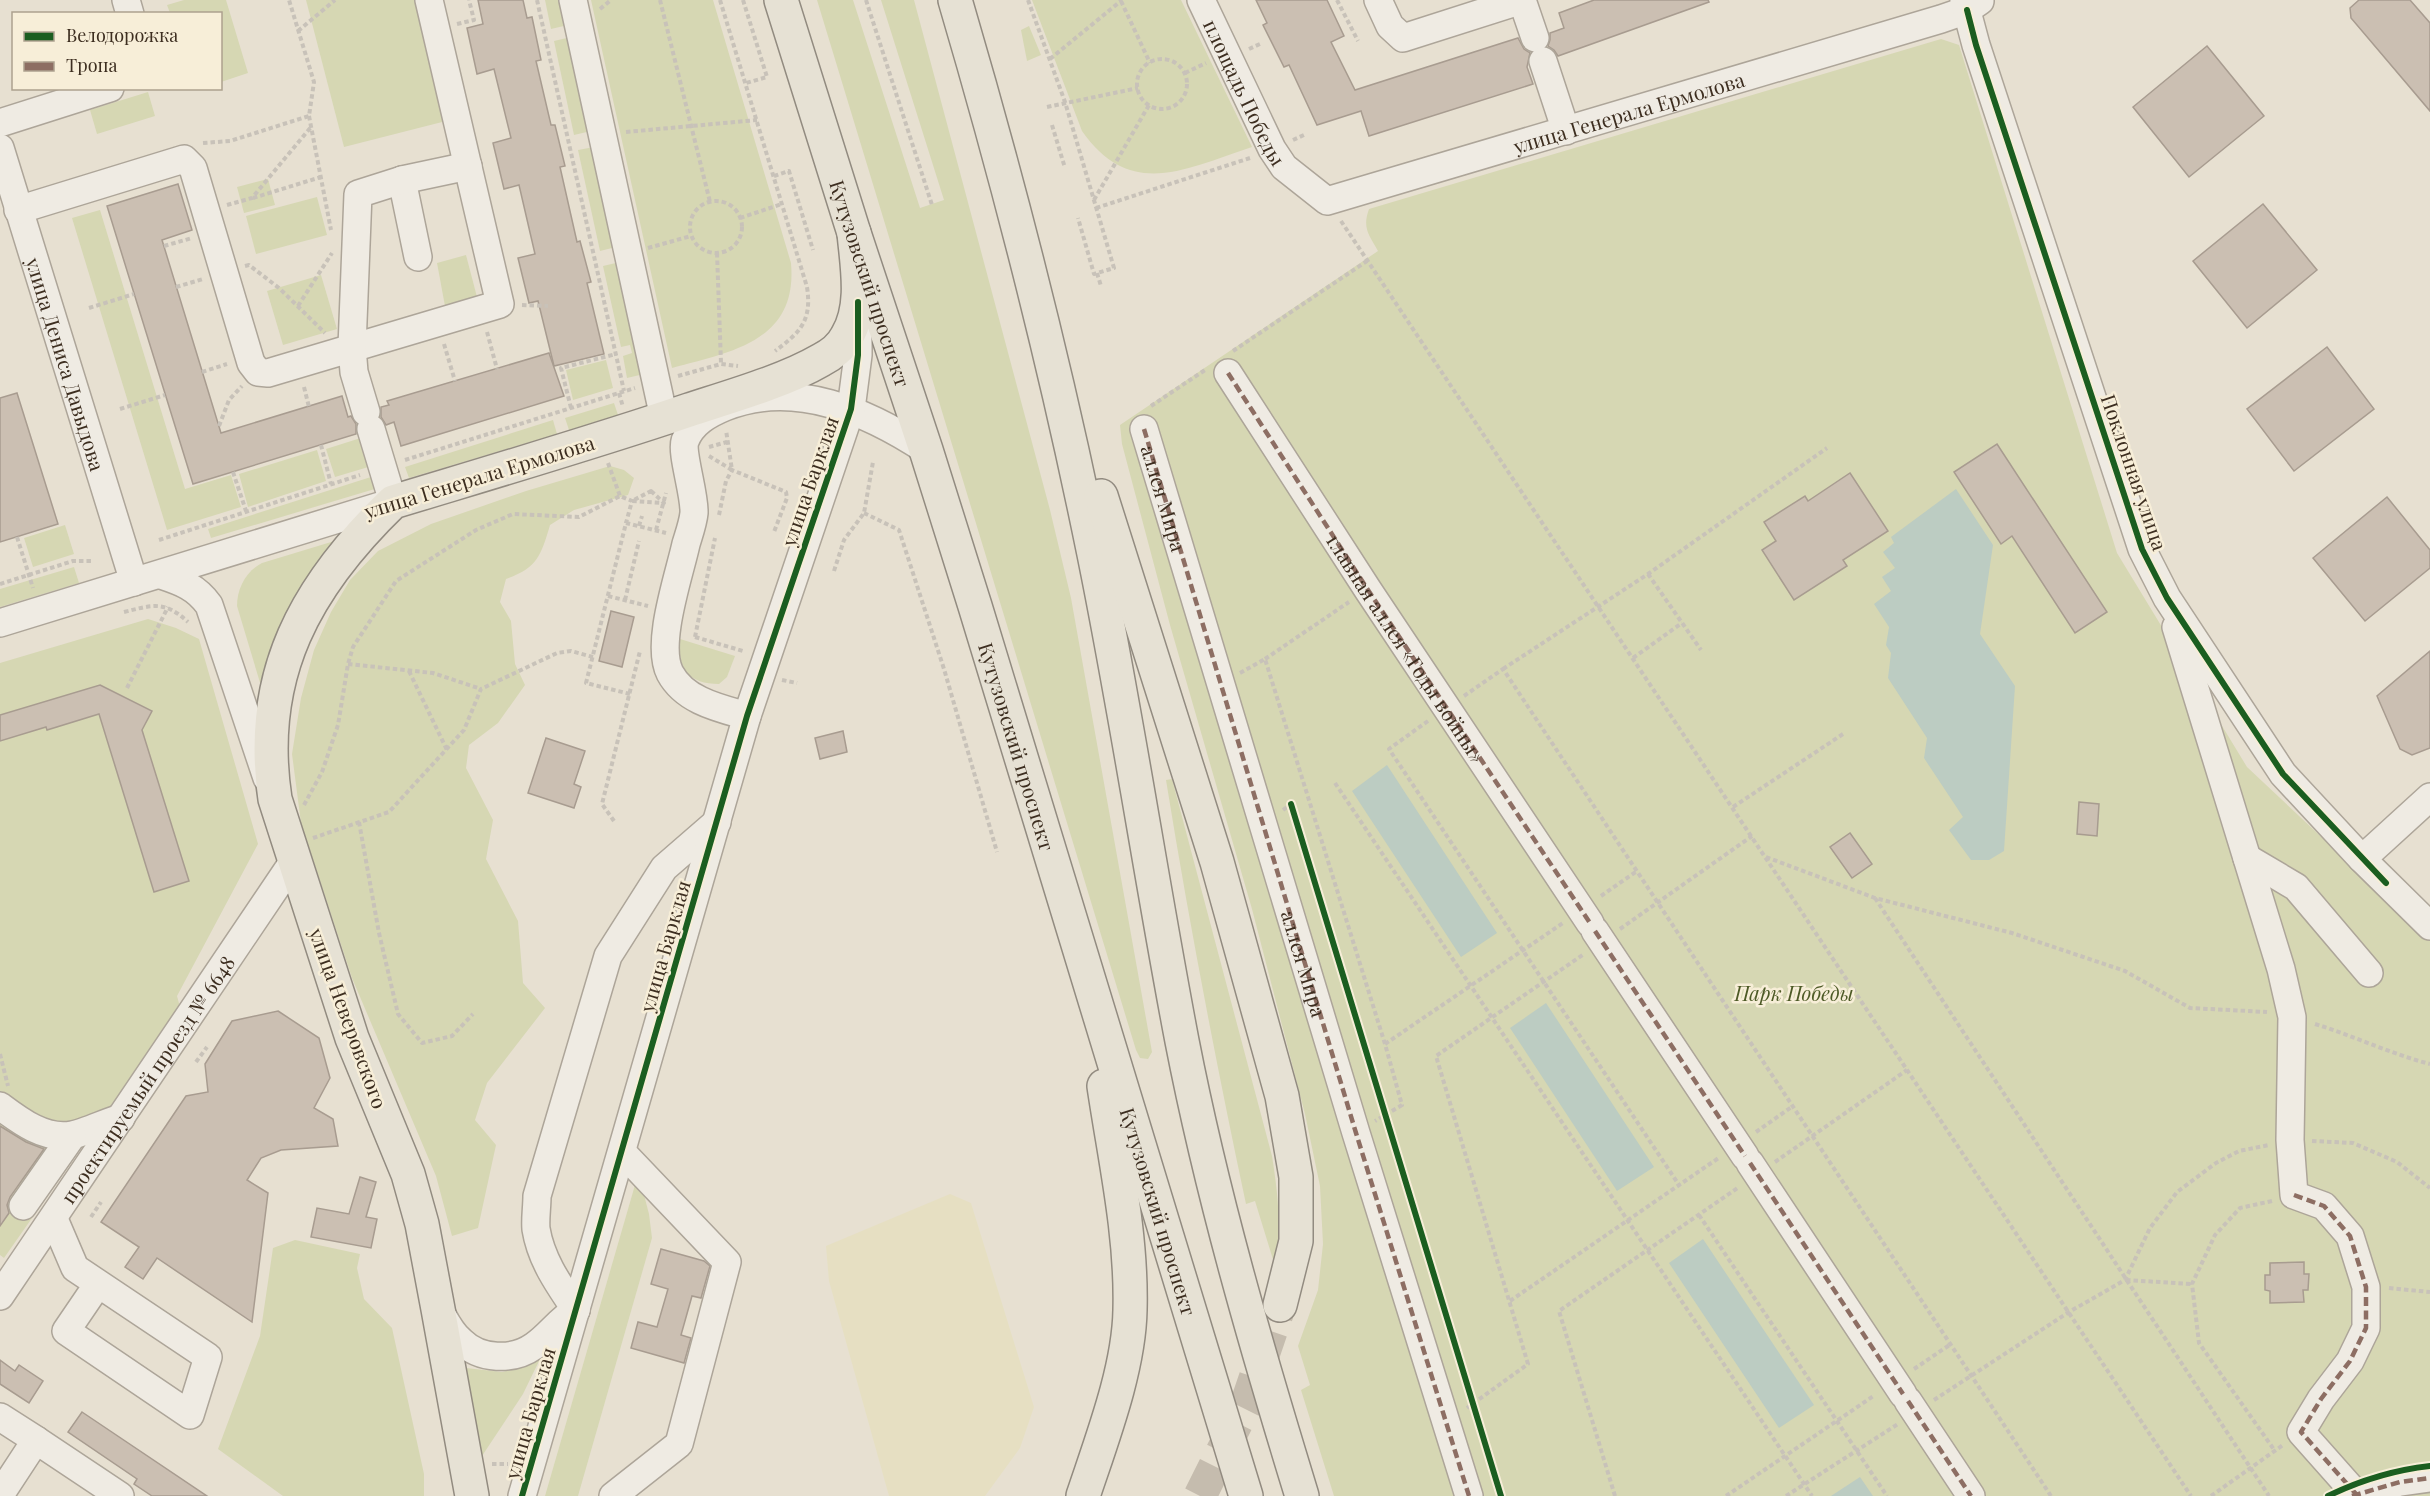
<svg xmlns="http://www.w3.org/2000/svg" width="2430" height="1496" viewBox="0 0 2430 1496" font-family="'Playfair Display',serif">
<rect width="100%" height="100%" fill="#e7e0d1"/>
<polygon fill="#e6dfc2" points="950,1194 971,1203 1034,1407 1020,1448 985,1496 889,1496 829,1281 826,1246"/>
<g fill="#d6d7b3">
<polygon points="184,0 226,0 248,73 221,82 220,14 170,13 167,5"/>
<polygon points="306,0 418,0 450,120 344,147"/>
<polygon points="545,0 562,0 568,25 551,29"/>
<path d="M591 0H713L791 263C798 342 730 352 672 368Z"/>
<polygon points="817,0 853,0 920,208 944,200 881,0 914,0 1050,510 1071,598 1152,1052 1148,1059 1140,1058 1136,1050"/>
<path d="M1032 0H1181L1252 147C1187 168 1131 201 1082 131Z"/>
<polygon points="1029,26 1041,55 1027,61 1021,30"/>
<polygon points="571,37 591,131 574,135 554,41"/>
<path d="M1941 39 1959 45 2117 553 2247 767 2430 939V1496H1334L1301 1390 1310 1385 1298 1346 1318 1290 1323 1244 1320 1186 1305 1114 1252 909 1170 625 1122 444 1120 425 1378 251C1369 235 1362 228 1369 209Z"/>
<polygon points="148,92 155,116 97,134 90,110"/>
<polygon points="594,147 616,247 600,251 578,150"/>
<polygon points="268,179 275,205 244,213 237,187"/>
<polygon points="317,197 327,235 256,254 246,216"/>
<polygon points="100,210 185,489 231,475 241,507 167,530 72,218"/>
<polygon points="466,255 477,297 445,306 437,263"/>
<polygon points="620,262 644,374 627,378 623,356 632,353 630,345 621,347 603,266"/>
<polygon points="321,275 337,329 283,345 267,291"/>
<polygon points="606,360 613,388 573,400 566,370"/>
<polygon points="614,403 618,415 569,430 565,418"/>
<polygon points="553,420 557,434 409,478 405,467"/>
<polygon points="367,436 375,465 335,477 326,449"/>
<polygon points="317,450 326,481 248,507 239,474"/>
<path d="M610 466 624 470 634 478 628 495 574 510 550 525C541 556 537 568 506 579L500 602 511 621 515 664 525 685 498 723 469 745 466 768 493 820 486 859 518 921 523 983 545 1008 487 1083 475 1120 496 1145 478 1228 452 1236 436 1176 352 978 301 823 292 754 301 698 314 650 331 612 350 580 378 551 431 524 526 491Z"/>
<polygon points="374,476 378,488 211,538 208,529"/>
<polygon points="65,525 74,554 33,567 24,538"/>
<path d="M341 539 264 696 237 606C237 588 246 571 262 563Z"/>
<polygon points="74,567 79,583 0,607 0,589"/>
<polygon points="148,619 176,628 199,639 258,844 177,996 180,1007 4,1258 0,1255 0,663"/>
<path d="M680 639 735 656 727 677 719 684C689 684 677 669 680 639Z"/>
<path d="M1172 779 1272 1156C1278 1194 1282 1229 1275 1266L1255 1201 1246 1204C1216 1063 1189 922 1166 780Z"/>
<polygon points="635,1185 643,1191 649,1214 652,1238 578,1496 545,1496"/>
<polygon points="295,1240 360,1254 357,1268 364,1299 392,1328 424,1474 424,1496 283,1496 218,1449 260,1336 273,1248"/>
<polygon points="540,1359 523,1394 482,1456 466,1368 502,1372 521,1368"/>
</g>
<g fill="#bcccc2">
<polygon points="1956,489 1993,545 1980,634 2015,686 2004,851 1989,860 1971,860 1949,830 1963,817 1924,758 1927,738 1888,678 1891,653 1886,645 1889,627 1874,604 1891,591 1882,577 1895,568 1883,552 1894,543 1891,537"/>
<polygon points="1387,765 1497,933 1461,957 1352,791"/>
<polygon points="1546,1003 1654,1167 1617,1191 1510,1028"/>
<polygon points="1703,1239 1814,1405 1779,1428 1669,1263"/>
<polygon points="1860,1477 1873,1496 1831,1496"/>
</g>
<g fill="#cbbfb2" stroke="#a89c90" stroke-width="1.5">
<polygon points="478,0 523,0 527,18 532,17 541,60 536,61 551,125 555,125 565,166 560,167 577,242 580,241 591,282 587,283 604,354 554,366 538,301 529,303 518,258 535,254 519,185 504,189 493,143 511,138 494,69 477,74 467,28 483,24"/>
<polygon points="1256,0 1327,0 1344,36 1331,42 1355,90 1518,38 1524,49 1530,53 1527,67 1533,84 1369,136 1361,111 1317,125 1289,65 1284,67 1263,25 1267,23"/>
<polygon points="1594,0 1708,0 1709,2 1558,56 1554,50 1548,46 1550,40 1550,33 1564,28 1559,13"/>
<polygon points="2359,0 2410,0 2430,23 2430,111 2351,18 2350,8"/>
<polygon points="2207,46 2264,116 2189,177 2133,107"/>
<polygon points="178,184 192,230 162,240 221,433 342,396 348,417 351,416 356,424 356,434 193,484 107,206"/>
<polygon points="2263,204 2317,270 2247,328 2193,261"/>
<polygon points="2327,347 2374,409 2294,471 2247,409"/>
<polygon points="549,353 564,396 401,446 394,422 386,425 381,417 381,407 389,405 387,401"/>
<polygon points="17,393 58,524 0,542 0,398"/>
<polygon points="1997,444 2107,612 2075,633 2012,536 2001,544 1954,472"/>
<polygon points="1850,473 1888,531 1843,560 1847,566 1794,600 1762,550 1776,541 1764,522 1805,496 1808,501"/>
<polygon points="2387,497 2430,550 2430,568 2365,621 2313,558"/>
<polygon points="611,611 634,617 622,667 599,661"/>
<polygon points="2430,651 2430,748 2412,755 2400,749 2377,696"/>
<polygon points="100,685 152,711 142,730 189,881 154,892 99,714 47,730 46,727 0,741 0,715"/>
<polygon points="843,731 847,752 820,759 815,738"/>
<polygon points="546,738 585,751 574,784 581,787 574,808 528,793"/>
<polygon points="2079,802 2099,804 2097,836 2077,834"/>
<polygon points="1850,833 1872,864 1852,878 1830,847"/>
<polygon points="278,1011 319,1038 330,1078 314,1108 333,1119 338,1146 281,1150 261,1158 247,1180 268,1193 252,1322 157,1258 143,1279 125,1267 139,1247 101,1222 186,1096 208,1092 205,1064 232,1021"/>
<polygon points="0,1126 26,1142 44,1149 10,1197 7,1205 9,1213 0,1226"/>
<polygon points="360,1177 376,1182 366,1217 377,1219 371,1248 311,1237 317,1208 349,1214"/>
<polygon points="661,1249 704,1261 710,1266 701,1298 692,1296 681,1335 691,1338 684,1363 631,1348 638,1322 657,1327 668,1289 651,1284"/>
<polygon points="2304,1262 2304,1274 2309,1274 2308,1290 2303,1290 2304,1302 2270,1303 2270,1291 2265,1290 2265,1275 2270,1275 2270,1263"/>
<polygon points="0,1360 15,1371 19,1365 43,1381 29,1403 0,1384"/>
<polygon points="82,1412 207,1496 152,1496 134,1484 137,1479 68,1432"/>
</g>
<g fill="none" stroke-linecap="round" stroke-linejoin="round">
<polyline stroke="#c5bcae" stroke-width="33" stroke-dasharray="33 16" stroke-linecap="butt" points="1200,1496 1247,1402 1280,1305"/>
<g stroke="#ada599" stroke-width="30">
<g id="minor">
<polyline points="126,0 130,14"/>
<polyline points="573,0 664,418"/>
<path id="s1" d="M1201 0 1272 149 1284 167 1327 201 1941 19 1967 10 1980 1"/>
<polyline points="1378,0 1390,26 1403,38 1522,0"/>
<polyline points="1522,0 1535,38"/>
<polyline points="1964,0 1976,45 2142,549 2167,598 2283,774 2362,859 2430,926"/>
<polyline points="1543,61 1566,131"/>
<polyline points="0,123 110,88"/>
<path id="s2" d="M0 148 134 582"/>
<polyline points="402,180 418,257"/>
<polyline points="18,210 184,159 193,168 251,363 258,372 268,373 500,304 429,0"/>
<polyline points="1228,373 1368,590 1590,923"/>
<polyline points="366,412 354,372 352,347 358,194 402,180 468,166"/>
<path id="s3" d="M1144 429 1356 1133 1469 1496"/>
<path d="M161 575C182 582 196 587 209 605L267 778"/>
<polyline points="0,623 393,502 371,429"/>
<polyline points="2176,627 2281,969 2292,1017 2290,1140 2294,1195 2324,1206 2350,1236 2366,1287 2366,1328 2350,1361 2321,1399 2301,1432 2356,1494"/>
<path d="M747 716C719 708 685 701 670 673 655 644 679 576 686 544 689 534 693 523 694 513 695 495 681 453 685 441 692 423 708 414 725 407 795 379 868 412 926 450"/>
<polyline points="2247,858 2296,887 2369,973"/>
<polyline points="2362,859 2430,797"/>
<polyline points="1595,931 1745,1156"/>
<path d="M0 1106C20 1121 45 1140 72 1135 84 1133 107 1122 121 1118"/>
<polyline points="1750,1163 1903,1394"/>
<polyline points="23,1206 72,1136"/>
<polyline points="54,1219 75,1268 208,1357 190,1415 66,1331 98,1284"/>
<path id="s4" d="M0 1296 293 862"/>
<path d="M576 1310C559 1285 541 1260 536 1229 535 1219 537 1207 537 1196L608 956 664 868 717 822"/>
<path d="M440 1311C446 1322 451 1333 461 1341 480 1360 513 1361 534 1346 549 1336 559 1320 576 1310"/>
<polyline points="1908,1401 1971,1496"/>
<polyline points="0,1417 36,1440 0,1495"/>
<polyline points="36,1440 120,1496"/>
<polyline points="522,1496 747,716 851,409 858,355 858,315"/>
<polyline points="613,1496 679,1444 727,1262 622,1152"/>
<polyline points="2352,1496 2400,1482 2430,1478"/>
</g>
</g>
<g stroke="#928b80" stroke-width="36">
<g id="major">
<path id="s5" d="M781 0 854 233 926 450 975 606 1246 1496"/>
<path d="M955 0C1009 183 1056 367 1094 554 1127 716 1151 879 1182 1041 1212 1195 1256 1346 1302 1496"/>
<polyline points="1101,496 1217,862 1282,1096 1296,1177 1296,1241 1280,1305"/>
<path d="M472 1496 438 1309 422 1224 408 1174 352 1038 275 799C256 675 306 586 393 502 492 472 591 443 689 410 729 397 785 381 821 360 831 355 842 346 847 336 865 306 857 266 854 233"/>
<path d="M1083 1496C1102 1439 1129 1369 1130 1310 1132 1235 1115 1160 1104 1086"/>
</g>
</g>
<g stroke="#c8c2b9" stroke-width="4" stroke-dasharray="4.5 3" stroke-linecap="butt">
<polyline points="537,0 624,391"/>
<polyline points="660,0 710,202"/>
<path d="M720 0 807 287C812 320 801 332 775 351"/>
<polyline points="743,0 767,77 746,83"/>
<polyline points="866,0 932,205"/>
<polyline points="1028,0 1065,102 1114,268 1094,274 1078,218"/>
<polyline points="1337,0 1358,41"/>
<polyline points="1121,1 1150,63"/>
<polyline points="600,9 611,0"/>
<polyline points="457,24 474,20 469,0"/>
<polyline points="298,31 335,0"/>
<polyline points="1249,49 1262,43"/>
<polyline points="1050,59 1122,0"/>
<circle cx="1162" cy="84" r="25"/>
<polyline points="1185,73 1206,63"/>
<polyline points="1047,107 1138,88"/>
<polyline points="309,116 331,230"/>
<polyline points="1052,125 1065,168"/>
<polyline points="626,132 757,120"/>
<polyline points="1293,140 1306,134"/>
<polyline points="203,143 230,141 309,116 314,82 289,0"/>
<polyline points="774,176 789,171 813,250"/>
<polyline points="253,198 321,177"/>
<polyline points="1094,200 1149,105"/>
<circle cx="716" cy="227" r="26"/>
<polyline points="227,205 252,198 311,127"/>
<polyline points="1096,208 1250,158"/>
<polyline points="740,218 782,204"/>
<polyline points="1341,221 2191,1496"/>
<polyline points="164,246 192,238"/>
<polyline points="648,248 691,236"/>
<polyline points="717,253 721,363"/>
<polyline points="245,266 249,265 279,288 325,333"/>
<polyline points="1097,273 1101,286"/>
<polyline points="176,287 203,279"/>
<polyline points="522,305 548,306"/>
<polyline points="298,306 332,253"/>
<polyline points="89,308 134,294"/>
<polyline points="487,332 497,369"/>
<polyline points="444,344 455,381"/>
<polyline points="1233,351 1367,261"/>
<polyline points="202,372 227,364"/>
<polyline points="678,376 721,364 738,366"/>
<polyline points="304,387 309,407"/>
<polyline points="619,393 623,407"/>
<polyline points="1151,406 1205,370"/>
<polyline points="571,408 561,368 616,354"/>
<polyline points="120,409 165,395"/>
<polyline points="219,426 229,400 242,386"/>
<polyline points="321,445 331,484"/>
<polyline points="709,447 727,442"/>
<polyline points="709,456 732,470 726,430"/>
<polyline points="405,460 635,388"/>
<polyline points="608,463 620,496"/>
<polyline points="233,472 246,511"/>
<polygon points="651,491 664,503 632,501"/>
<polyline points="864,513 899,530 944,669 997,852"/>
<polyline points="719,515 726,481 732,470 786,492 787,498 774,532"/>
<polyline points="639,526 642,516"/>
<polyline points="656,530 666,493"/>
<polyline points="17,537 33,588"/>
<polyline points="159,540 360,475"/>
<polyline points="834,571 844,540 864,513 873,462"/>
<polyline points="1648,574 1701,650"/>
<polyline points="0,584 73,561 93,561"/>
<polyline points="608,596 648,606"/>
<polyline points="625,600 639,541"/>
<path d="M124 612C153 605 164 600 188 622"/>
<polyline points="695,637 715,538"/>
<polyline points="695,637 743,651"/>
<polyline points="1633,658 1682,623"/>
<polyline points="1265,659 1349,602"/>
<polyline points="348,664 433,673 481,689"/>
<polyline points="1503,669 1648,574 1827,448"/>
<polyline points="409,671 447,750"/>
<polyline points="1240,673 1265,659 1385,1044 1402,1105 1375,1121"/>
<polyline points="782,680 797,683"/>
<polyline points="127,688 168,607"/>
<polyline points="630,694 586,683 626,523 666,533"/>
<polyline points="1464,696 1503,669 2051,1496"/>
<polyline points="1428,721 1389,749 1679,1185"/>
<polyline points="1335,783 1812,1496"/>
<polyline points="304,805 322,772 338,725 348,664 353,647 396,581 476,530 513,514 579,517 620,496 632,501 626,523"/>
<polyline points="1733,807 1843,734"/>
<polyline points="1283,810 1291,804"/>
<polyline points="614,821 602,804 640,651"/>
<polyline points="359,822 379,933 398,1014 422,1043 452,1036 473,1014"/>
<polyline points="313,838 389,812 464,730 481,689 557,653 571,651 593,657"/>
<polyline points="1766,857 1875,898 2012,933 2125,971 2190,1008 2267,1012"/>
<polyline points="1601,896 1637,871"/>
<polyline points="1875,898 2269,1496"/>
<polyline points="1620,929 1752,836"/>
<path d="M2315 1024C2354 1036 2391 1054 2430 1064"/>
<polyline points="1385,1044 1563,923"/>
<polyline points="0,1054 8,1086"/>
<polyline points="196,1062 207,1047"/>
<polyline points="1756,1132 1793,1106"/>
<polyline points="2312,1141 2353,1143 2397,1162 2430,1188"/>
<polyline points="1775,1162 1907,1070"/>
<polyline points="2272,1201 2240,1208 2215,1235 2192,1284 2199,1343 2275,1451"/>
<polyline points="1699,1215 1887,1496"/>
<polyline points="91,1217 101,1202"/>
<polyline points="2126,1280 2192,1284"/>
<polyline points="2389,1288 2430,1292"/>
<polyline points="1510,1301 1720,1157"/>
<polyline points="1914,1369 1951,1344"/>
<polyline points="1934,1400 2069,1312 2125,1280 2150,1228 2177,1192 2216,1163 2239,1151 2269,1145"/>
<polyline points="1467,1408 1528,1364 1436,1056 1584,954"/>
<polyline points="492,1464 508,1464"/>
<polyline points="1615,1496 1559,1311 1739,1187"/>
<polyline points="1726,1496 1875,1395"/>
<polyline points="1786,1496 1898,1424"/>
<polyline points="2211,1496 2283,1445"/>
</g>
<use href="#minor" stroke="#efebe3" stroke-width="27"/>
<use href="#major" stroke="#e6e1d4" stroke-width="33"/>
<g stroke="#8d6e63" stroke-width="4.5" stroke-dasharray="9 4.5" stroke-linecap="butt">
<path id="s6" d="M1228 373 1368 590 1590 923"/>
<polyline points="1144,429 1356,1133 1469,1496"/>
<polyline points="1595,931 1745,1156"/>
<polyline points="1750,1163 1903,1394"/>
<polyline points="2294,1195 2324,1206 2350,1236 2366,1287 2366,1328 2350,1361 2321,1399 2301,1432 2356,1494"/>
<polyline points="1908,1401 1971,1496"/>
<polyline points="2352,1496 2400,1482 2430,1478"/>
</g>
<g stroke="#f7eed8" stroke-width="10">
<g id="cycleway">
<polyline points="1967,10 1976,45 2142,549 2167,598 2283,774 2386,883"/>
<polyline points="1291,804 1501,1496"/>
<polyline points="522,1496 747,716 851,409 858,355 858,302"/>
<path d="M2328 1496C2361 1480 2394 1470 2430 1466"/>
</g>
</g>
<use href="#cycleway" stroke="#1b5e20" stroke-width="6"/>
</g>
<g text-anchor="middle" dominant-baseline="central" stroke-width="5" stroke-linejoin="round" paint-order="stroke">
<g font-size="20" fill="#3d2e20" stroke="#f7eed8">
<text stroke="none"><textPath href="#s1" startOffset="102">площадь Победы</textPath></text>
<text stroke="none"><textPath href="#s1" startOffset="556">улица Генерала Ермолова</textPath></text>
<text stroke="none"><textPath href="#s5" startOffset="297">Кутузовский проспект</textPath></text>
<text stroke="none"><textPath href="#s2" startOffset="226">улица Дениса Давыдова</textPath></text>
<text transform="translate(2135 472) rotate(71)">Поклонная улица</text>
<text transform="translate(479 476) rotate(-17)">улица Генерала Ермолова</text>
<text transform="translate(809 481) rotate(-71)">улица Барклая</text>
<text stroke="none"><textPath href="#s3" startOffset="72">аллея Мира</textPath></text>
<text stroke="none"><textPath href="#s6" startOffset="328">главная аллея «Годы войны»</textPath></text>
<text stroke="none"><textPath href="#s5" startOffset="783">Кутузовский проспект</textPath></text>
<text transform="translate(664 946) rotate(-74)">улица Барклая</text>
<text stroke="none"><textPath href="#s3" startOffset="558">аллея Мира</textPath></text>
<text transform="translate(349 1018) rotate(70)">улица Неверовского</text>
<text stroke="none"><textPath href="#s4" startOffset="262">проектируемый проезд № 6648</textPath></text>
<text stroke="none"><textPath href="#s5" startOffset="1269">Кутузовский проспект</textPath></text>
<text transform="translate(529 1413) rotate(-74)">улица Барклая</text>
</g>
<g font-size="20" font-style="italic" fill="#4d5a26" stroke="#f7eed8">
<text x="1794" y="992">Парк Победы</text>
</g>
</g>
<rect x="12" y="12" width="210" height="78" fill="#f7eed8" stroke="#ada18e" stroke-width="1.5"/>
<rect x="24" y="32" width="30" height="9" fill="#1b5e20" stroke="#ada18e" stroke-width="1.5"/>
<text x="66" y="42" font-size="18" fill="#3d2e20">Велодорожка</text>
<rect x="24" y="62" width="30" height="9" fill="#8d6e63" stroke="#ada18e" stroke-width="1.5"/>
<text x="66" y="72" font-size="18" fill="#3d2e20">Тропа</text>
</svg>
